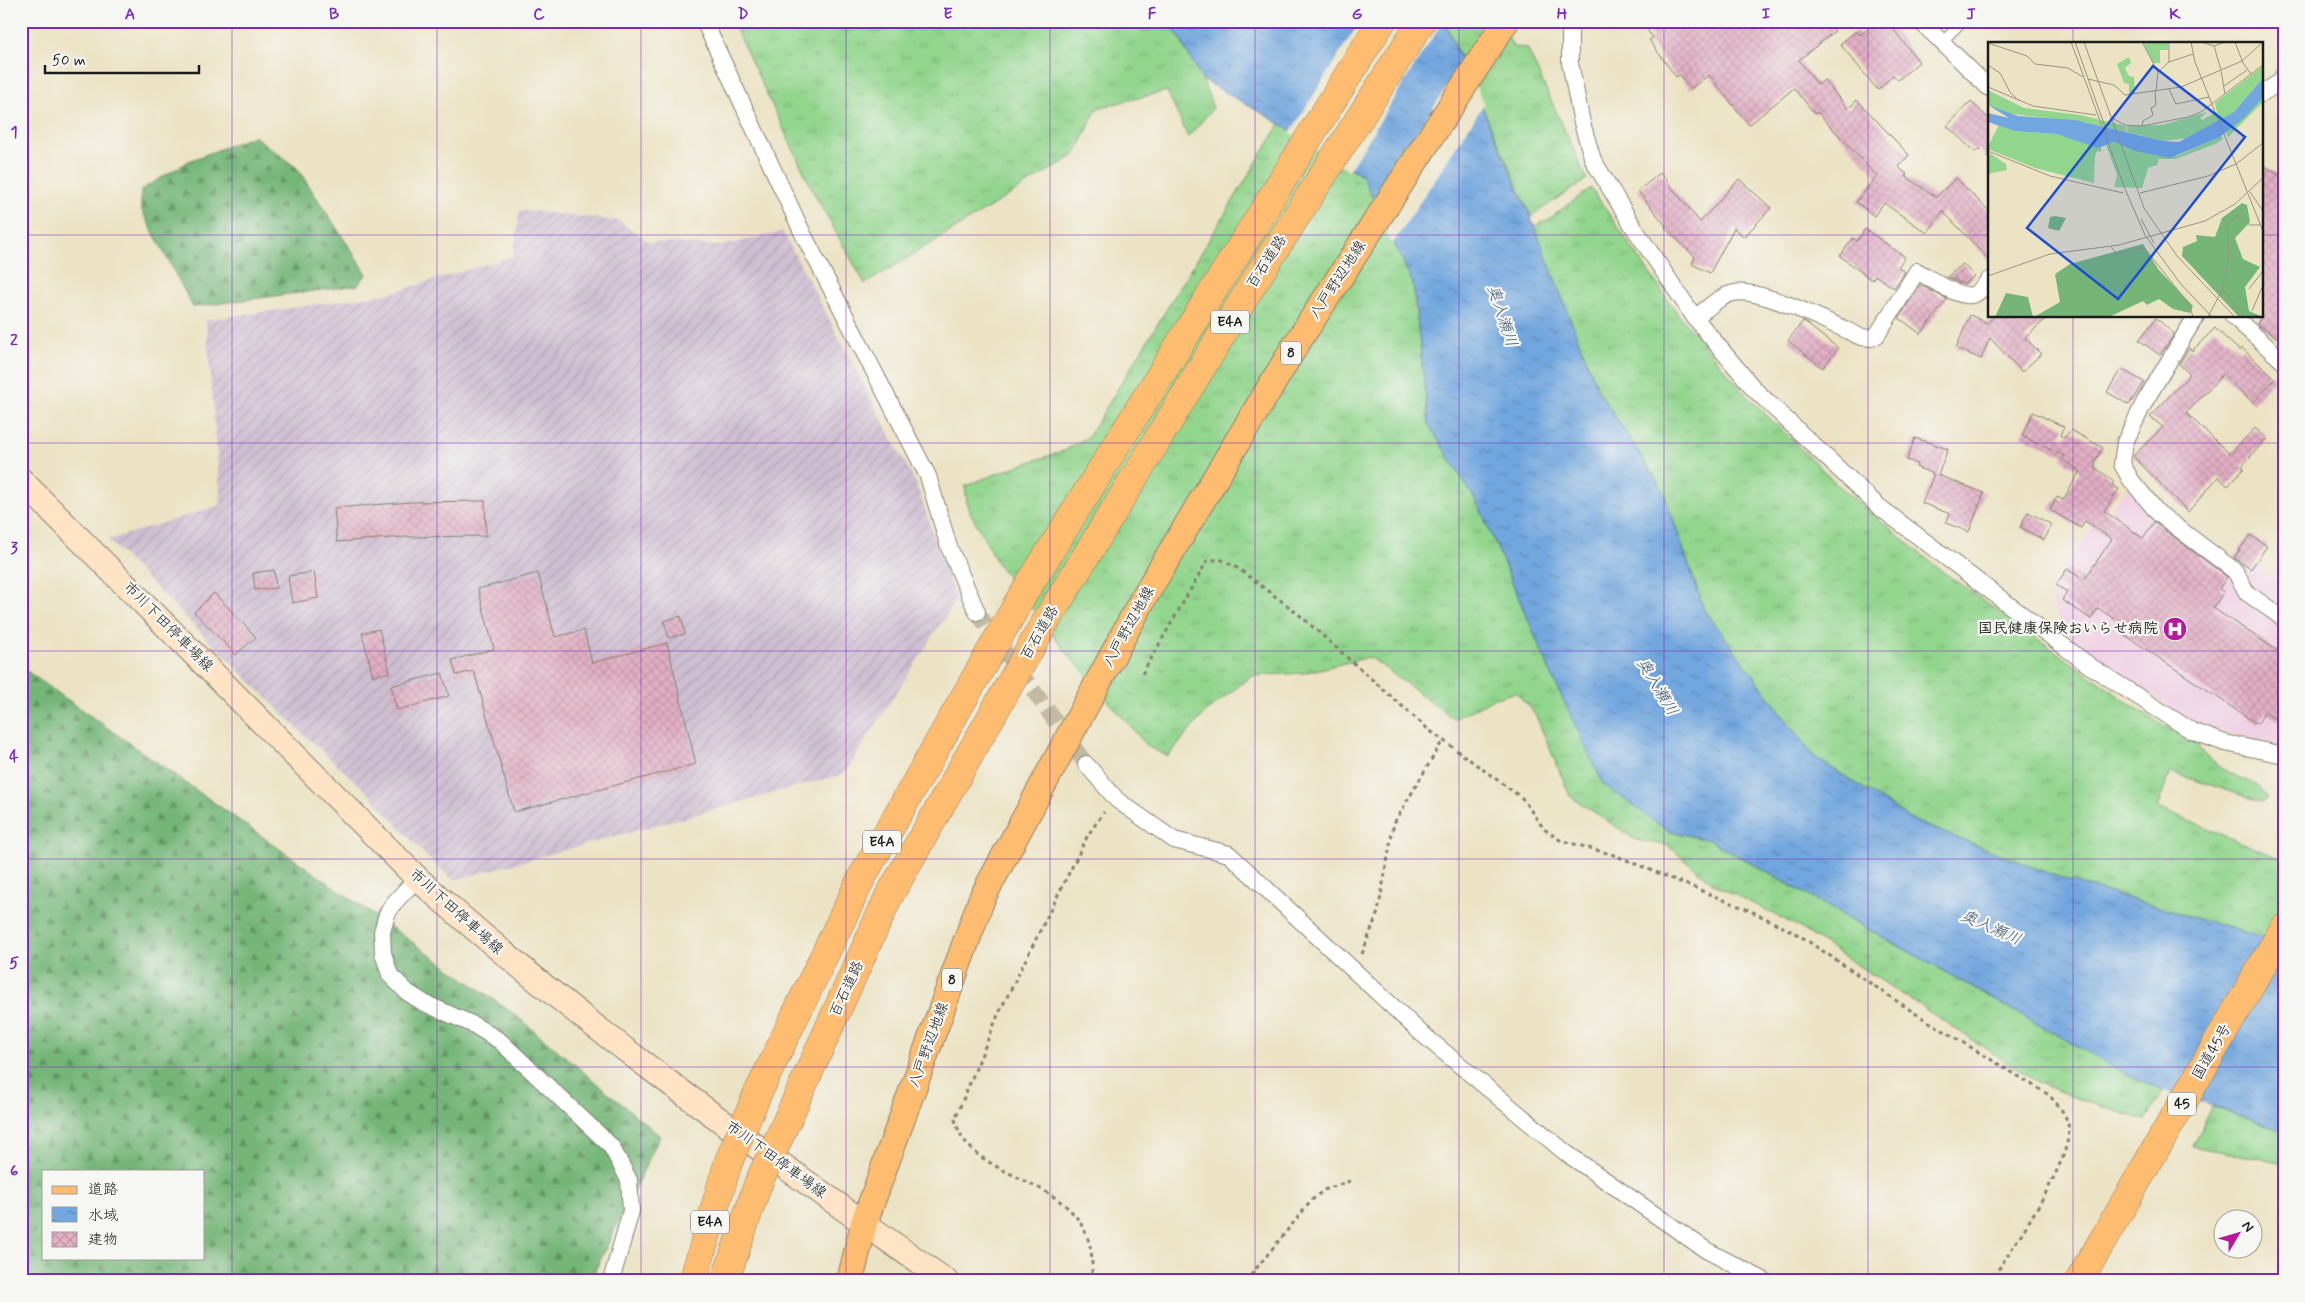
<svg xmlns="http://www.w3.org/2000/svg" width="2305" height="1302" viewBox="0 0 2305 1302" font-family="Mynerve,'Klee One',sans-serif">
<defs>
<pattern id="industrial-furrows" width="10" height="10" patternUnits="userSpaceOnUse" patternTransform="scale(1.25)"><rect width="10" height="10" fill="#cebed1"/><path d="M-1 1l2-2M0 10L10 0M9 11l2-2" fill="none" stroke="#b0a3b3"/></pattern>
<pattern id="grass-tufts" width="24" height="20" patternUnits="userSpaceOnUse" patternTransform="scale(1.25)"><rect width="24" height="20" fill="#92d58d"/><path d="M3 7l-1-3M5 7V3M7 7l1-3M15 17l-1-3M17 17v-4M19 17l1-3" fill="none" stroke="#7db679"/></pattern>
<pattern id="forest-firs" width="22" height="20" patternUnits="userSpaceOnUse" patternTransform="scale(1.25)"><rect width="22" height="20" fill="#75b678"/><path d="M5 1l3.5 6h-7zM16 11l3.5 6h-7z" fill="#5f9362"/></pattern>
<pattern id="water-ripples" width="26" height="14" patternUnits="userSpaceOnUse" patternTransform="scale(1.25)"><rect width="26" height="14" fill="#71a6de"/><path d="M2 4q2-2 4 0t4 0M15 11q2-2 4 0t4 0" fill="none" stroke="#5c86b3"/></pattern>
<pattern id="building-cross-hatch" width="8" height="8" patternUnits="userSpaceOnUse" patternTransform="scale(1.25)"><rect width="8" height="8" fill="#e2afc5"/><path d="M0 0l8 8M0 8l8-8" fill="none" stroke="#c196a9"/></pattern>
</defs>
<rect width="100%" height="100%" fill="#f6f6f2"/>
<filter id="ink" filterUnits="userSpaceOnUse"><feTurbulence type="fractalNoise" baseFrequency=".02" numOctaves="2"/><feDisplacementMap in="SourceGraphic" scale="10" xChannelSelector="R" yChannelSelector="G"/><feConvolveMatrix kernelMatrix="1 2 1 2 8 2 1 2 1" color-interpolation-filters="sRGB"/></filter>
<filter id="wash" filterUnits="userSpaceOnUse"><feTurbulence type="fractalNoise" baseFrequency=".0096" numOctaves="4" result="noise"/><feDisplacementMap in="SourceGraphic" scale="20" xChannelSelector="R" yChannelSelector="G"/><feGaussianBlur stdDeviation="1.12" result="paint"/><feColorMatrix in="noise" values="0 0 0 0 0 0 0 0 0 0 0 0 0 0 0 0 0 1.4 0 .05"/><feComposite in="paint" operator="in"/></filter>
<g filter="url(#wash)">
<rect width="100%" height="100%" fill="#ece3c4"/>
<polygon fill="#f0d0e4" points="2127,487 2167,511 2250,572 2256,564 2284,587 2284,746 2252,740 2193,723 2080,649 2053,609 2052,587 2095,522 2109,511"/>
<polygon fill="url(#industrial-furrows)" points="520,210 619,221 649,242 721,246 783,232 916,484 956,600 844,774 454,880 427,857 366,791 298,729 108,540 221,505 206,320 388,294 513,256"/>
<g fill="url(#grass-tufts)" stroke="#577854">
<polygon points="732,21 1170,21 1202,79 1213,108 1188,137 1167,91 1097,108 1076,154 865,284 813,191"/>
<polygon points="1444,21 1501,21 1513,47 1527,48 1587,179 1531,216"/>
<polygon points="1280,124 1362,175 1413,283 1429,425 1479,506 1558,689 1668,831 1709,840 2141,1082 2164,1090 2145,1120 2081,1100 2039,1083 1797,926 1714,884 1667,845 1636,840 1570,796 1536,716 1516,692 1492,699 1454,719 1370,657 1303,673 1251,676 1206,712 1168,756 1148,747 1068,654 997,563 968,508 965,486 1017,466 1064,451 1089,436"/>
<polygon points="1591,188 1677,313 1746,395 1838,485 1939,569 2144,714 2196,743 2205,756 2222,769 2258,786 2268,798 2263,802 2170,772 2157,808 2284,860 2284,944 2066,880 1914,821 1813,756 1704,609 1663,490 1598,390 1534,226 1546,221"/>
<polygon points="2212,1107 2284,1130 2284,1163 2192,1146"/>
</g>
<g fill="url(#forest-firs)" stroke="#48694a" fill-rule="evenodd">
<polygon points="254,136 297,168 367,274 358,285 193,307 141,209 141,190 189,161"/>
<path d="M21 667 513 1013 660 1136 590 1281H21ZM44 1171H204V1258H44Z"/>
</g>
<polygon fill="url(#water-ripples)" stroke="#46617d" points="1170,21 1444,21 1532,220 1598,390 1663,490 1704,609 1813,756 1914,821 2066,880 2284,944 2284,1130 2141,1082 1710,840 1668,831 1603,784 1558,689 1479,506 1429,425 1413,283 1362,175 1267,116 1202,79"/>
<g fill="#ece3c4">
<polygon points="1360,21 1443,21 1349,170 1290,133"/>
<polygon points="1464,60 1484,104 1392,245 1372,202"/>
</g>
<g id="blocks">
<g fill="url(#building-cross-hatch)">
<polygon points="1641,21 1826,21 1835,31 1799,60 1818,85 1824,80 1848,109 1857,100 1909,155 1898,167 1907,174 1905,176 1936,197 1956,178 1989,211 1989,260 1943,211 1927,233 1884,203 1874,216 1856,202 1877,176 1817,112 1815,114 1794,88 1749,125 1709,75 1690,89 1680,75 1676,77 1649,40 1653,38"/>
<polygon points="1878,21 1887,21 1919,62 1898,80 1893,75 1878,90 1840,44 1856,31 1860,35"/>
<polygon points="1971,101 1989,119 1989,159 1979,149 1975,152 1947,126"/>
<polygon points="2261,164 2284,178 2284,342 2257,324 2261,317"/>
<polygon points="1660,173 1700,222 1739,179 1771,208 1744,237 1734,228 1710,273 1692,264 1695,257 1665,228 1666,226 1638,191"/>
<polygon points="1865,229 1905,257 1898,267 1905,272 1894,288 1875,275 1872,280 1840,256 1853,238 1857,241"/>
<polygon points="1963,264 1974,276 1964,284 1947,277"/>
<polygon points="1920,285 1947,299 1921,334 1899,318"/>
<polygon points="1970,315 1987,323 1995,316 2049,316 2025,338 2041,354 2022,372 1990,338 1981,359 1956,348"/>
<polygon points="2156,318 2174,334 2160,355 2139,340"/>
<polygon points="1803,321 1838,348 1823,368 1788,341"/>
<polygon points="2215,328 2240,351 2242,348 2275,379 2253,403 2223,374 2186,413 2230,454 2255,428 2267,438 2242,466 2244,468 2228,486 2218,477 2188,512 2133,456 2163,427 2150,417 2190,374 2179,364 2189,348 2192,351"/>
<polygon points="2121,369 2144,382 2129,405 2107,392"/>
<polygon points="2033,412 2064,427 2060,435 2064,438 2071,430 2103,448 2094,462 2096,464 2094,467 2114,481 2112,485 2119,489 2104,511 2143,538 2154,522 2227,577 2219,589 2224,592 2213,608 2284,655 2284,725 2265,712 2257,724 2122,633 2126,627 2098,608 2091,619 2062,600 2067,592 2056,585 2067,569 2084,580 2112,539 2085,521 2081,528 2050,510 2057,497 2063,500 2080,471 2062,459 2064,456 2022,436"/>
<polygon points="1915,438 1948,449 1938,475 1984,493 1969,532 1946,523 1950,514 1922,503 1934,474 1916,467 1918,464 1907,460"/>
<polygon points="485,501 486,536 405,537 337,542 334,508 411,502"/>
<polygon points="2028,512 2052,525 2044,540 2020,527"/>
<polygon points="2250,535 2267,546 2251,569 2234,558"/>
<polygon points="274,570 276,588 255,590 253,573"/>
<polygon points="314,572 318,598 292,603 288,576"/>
<polygon points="538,573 555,637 584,630 592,663 667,643 696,764 514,812 474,671 456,675 452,660 494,649 478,589"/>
<polygon points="214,593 256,637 236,655 194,612"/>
<polygon points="681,616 685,634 669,638 664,621"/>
<polygon points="379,629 390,672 373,676 362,633"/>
<polygon points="442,673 449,696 397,710 391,686"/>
</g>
</g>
</g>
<g filter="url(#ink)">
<use href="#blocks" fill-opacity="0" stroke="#848070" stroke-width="1"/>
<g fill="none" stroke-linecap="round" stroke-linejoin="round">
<polyline stroke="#c2bba2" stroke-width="16" stroke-dasharray="16 8" stroke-linecap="butt" points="977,612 1086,764"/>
<g stroke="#848070" stroke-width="11">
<polyline id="service" points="1942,42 1963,21"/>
</g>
<g stroke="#848070" stroke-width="18">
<g id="minor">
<polyline points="704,21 804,236 928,476 949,547 977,612"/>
<polyline points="1570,21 1570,63 1582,123 1593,160 1634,228 1695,318 1755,390 1878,506 2090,666 2192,731 2225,743 2284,755"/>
<polyline points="1920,21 1989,88"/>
<polyline points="2261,94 2280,82 2284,74"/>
<polyline points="2196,316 2145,401 2125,442 2122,464 2131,480 2158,513 2235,571 2247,593 2284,619"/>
<polyline points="2233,316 2284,362"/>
<path d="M1695 318C1707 309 1719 296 1734 293 1759 287 1835 325 1861 337L1871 338 1877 335 1917 271C1930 278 1961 301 1975 294 1980 292 1985 284 1989 280"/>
<polyline points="1086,764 1117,800 1174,840 1229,854 1421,1033 1566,1153 1706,1250 1765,1281"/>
<polyline points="417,878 393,904 387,914 382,932 383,953 390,975 407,992 424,1003 474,1025 500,1041 611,1146 629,1180 631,1211 611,1281"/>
</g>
</g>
<g stroke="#848070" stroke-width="26">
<path id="secondary" d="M21 480 417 878C582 1027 765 1153 946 1281"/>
</g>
<g stroke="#848070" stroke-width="28">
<polyline id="primary" points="850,1281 864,1223 982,898 1144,597 1198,507 1295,346 1506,21"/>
</g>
<g stroke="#848070" stroke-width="29">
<polyline id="trunk" points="2079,1281 2284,928"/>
</g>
<g stroke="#848070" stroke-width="29">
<g id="motorway">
<polyline points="757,1095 862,877 1022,596 1382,21"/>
<polyline points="789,1116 889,896 1043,626 1256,279 1422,21"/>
<polyline points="693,1281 728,1163"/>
<polyline points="725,1281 758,1184"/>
</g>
</g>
<g stroke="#848070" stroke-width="3" stroke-dasharray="4 4" stroke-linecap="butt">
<path d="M1142 674 1207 561 1220 559 1239 569 1296 612 1429 730 1522 798 1544 829 1560 840 1614 855 1751 911 1799 935 1913 1012 2049 1095C2057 1104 2065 1112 2068 1124 2076 1158 2010 1250 1991 1281"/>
<polyline points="1362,954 1378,912 1394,823 1443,740"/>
<path d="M1092 1281C1092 1267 1093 1252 1088 1239 1066 1173 968 1181 955 1119L998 1015 1088 835 1104 812"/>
<polyline points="1246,1281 1312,1200 1324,1190 1350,1181"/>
</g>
<use href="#service" stroke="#fff" stroke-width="9"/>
<use href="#minor" stroke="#fff" stroke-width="16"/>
<use href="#secondary" stroke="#fee4c5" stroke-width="24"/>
<use href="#primary" stroke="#fdbc6f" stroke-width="26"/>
<use href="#trunk" stroke="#fdbc6f" stroke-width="28"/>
<use href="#motorway" stroke="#fdbc6f" stroke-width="28"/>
<g stroke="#848070" stroke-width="29" stroke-linecap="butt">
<g id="motorway-bridge">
<polyline points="728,1163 757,1095"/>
<polyline points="758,1184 789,1116"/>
</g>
</g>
<use href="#motorway-bridge" stroke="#fdbc6f" stroke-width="28"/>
</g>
</g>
<path fill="none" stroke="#7b2cbf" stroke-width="1" stroke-opacity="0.55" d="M232 21V1281M437 21V1281M641 21V1281M846 21V1281M1050 21V1281M1255 21V1281M1459 21V1281M1664 21V1281M1868 21V1281M2073 21V44M21 235H1989M2261 235H2284M2073 316V1281M21 443H2284M21 651H2284M21 859H2284M21 1067H2284"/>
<defs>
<g id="hospital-disc" transform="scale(1.25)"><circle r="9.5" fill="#b5179e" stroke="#f6f6f2"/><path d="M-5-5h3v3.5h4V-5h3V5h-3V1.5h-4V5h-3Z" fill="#fff"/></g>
</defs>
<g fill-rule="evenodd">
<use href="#hospital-disc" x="2175" y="629"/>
</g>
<g text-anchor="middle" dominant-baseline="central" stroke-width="4.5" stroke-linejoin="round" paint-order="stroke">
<g fill="#f6f6f2" stroke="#5d5d5c" stroke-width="1">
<rect x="1211" y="310.5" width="38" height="23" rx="4"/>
<rect x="1281" y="341.5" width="20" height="23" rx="4"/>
<rect x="863" y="830.5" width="38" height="23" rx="4"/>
<rect x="942" y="968.5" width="20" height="23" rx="4"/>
<rect x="2168" y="1092.5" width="28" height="23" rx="4"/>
<rect x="691" y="1210.5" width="38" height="23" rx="4"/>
</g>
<g font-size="14" font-weight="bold" fill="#1c1c1c">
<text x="1230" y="322">E4A</text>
<text x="1291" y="353">8</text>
<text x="882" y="842">E4A</text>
<text x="952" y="980">8</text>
<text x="2182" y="1104">45</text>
<text x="710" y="1222">E4A</text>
</g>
<g font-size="15" fill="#1c1c1c" stroke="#f6f6f2">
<text transform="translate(1267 262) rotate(-57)">百石道路</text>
<text transform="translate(1338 280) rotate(-57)">八戸野辺地線</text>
<text transform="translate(168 627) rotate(45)">市川下田停車場線</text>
<text transform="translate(1129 627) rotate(-61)">八戸野辺地線</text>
<text transform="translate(1040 633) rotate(-60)">百石道路</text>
<text transform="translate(456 912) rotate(42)">市川下田停車場線</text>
<text transform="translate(847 989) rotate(-65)">百石道路</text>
<text transform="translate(929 1045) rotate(-70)">八戸野辺地線</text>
<text transform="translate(2212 1052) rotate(-60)">国道45号</text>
<text transform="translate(776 1160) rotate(36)">市川下田停車場線</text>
</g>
<g font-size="15" font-weight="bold" fill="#1c1c1c" stroke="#f6f6f2" text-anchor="end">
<text x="2158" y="629">国民健康保険おいらせ病院</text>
</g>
<g font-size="16" font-style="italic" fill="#425a73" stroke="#f6f6f2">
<text transform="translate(1502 316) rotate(72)">奥入瀬川</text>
<text transform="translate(1657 687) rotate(59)">奥入瀬川</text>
<text transform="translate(1991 928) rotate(24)">奥入瀬川</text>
</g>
</g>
<g transform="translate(1988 42)">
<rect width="275" height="275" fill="#ece3c4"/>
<path d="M155 0H180V8H172V21H165ZM275 24V36L246 70 201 96 175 99 139 90V84L174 83 219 70 212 76 214 78 229 70 227 61ZM0 48 36 66 92 73 138 84V90L96 80 23 72 0 63ZM275 56V60L240 95 238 91ZM11 83 27 89 68 92 113 106V110L109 109 107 115 106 141 47 126 2 108 0 104ZM234 94 235 97 227 102 188 117H171L169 123 160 126 154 146 126 145 129 133 118 103 126 100 147 109 189 114ZM0 110 18 122 19 128 0 132Z" fill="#92d58d"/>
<path d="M254 161 259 163 262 180 247 196 255 217 272 225 257 245 261 269 275 275H251L194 214 195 205 209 199 208 193 227 195 234 176ZM62 175 67 174 78 176 71 189 60 186ZM155 202 170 227 205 264 202 271 185 267 171 257 159 263 155 259 121 275H46L72 260 67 232 82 222ZM18 251 40 255 45 275H7Z" fill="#75b678"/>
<path d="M141 15 143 21 137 26 141 34 146 35 147 51 141 52V42L136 41 129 22Z" fill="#92d58d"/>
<path d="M275 36V56L255 77 232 95 182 116 147 109 126 100 110 106 68 92 27 89 0 80V71L21 76 0 63 30 74 87 78 175 99 191 100 246 70Z" fill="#71a6de"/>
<path fill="none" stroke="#999381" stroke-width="1" d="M83 0 137 147 157 193 192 241 224 275M87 0 120 93M96 0 156 166 189 214 247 275M154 0 170 30 168 49M203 0 207 20 275 189M213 0 226 4 237 0M247 0 255 21 263 32M0 1 39 14 47 22 80 26 95 35M226 4 233 28M181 20V0M0 23 12 31 22 50 31 59M233 29 237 52M170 30 181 20 205 12M100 37 126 43 137 53 193 45 254 19 275 0M236 44 259 28M0 45 45 64 108 73M181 47 188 62 221 55M124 76 137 83 154 84 200 75 213 70 275 23M154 84 155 79 165 73 163 66 168 63 167 49M0 109 62 134 135 151M262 150 275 169M152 151 220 134 248 122 275 101M153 177 166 201M123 205 129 212 153 206 158 208 201 262 205 275M0 234 62 212 131 203 217 179 247 162 275 136M234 246 257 275M261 247 275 229M264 269 275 243M220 275 234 248 241 215 239 182 251 173 262 183H272"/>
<path fill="#1d4ed8" fill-opacity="0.15" stroke="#1d4ed8" stroke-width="2.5" d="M165 24 257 95 130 257 39 186Z"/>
<rect width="275" height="275" fill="none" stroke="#1c1c1c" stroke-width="2.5"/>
</g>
<rect width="2305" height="1302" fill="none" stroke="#f6f6f2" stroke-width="55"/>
<rect x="42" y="1170" width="162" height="90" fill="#f6f6f2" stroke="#9f9f9c"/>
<rect x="52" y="1186" width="25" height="8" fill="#fdbc6f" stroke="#9f9f9c"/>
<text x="88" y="1194" font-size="15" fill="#1c1c1c">道路</text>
<rect x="52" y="1207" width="25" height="15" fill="url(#water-ripples)" stroke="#9f9f9c"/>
<text x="88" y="1220" font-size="15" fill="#1c1c1c">水域</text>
<rect x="52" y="1232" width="25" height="15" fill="url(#building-cross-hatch)" stroke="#9f9f9c"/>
<text x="88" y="1244" font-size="15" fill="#1c1c1c">建物</text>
<g transform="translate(2238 1234) rotate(52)"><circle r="24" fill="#f6f6f2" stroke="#9f9f9c"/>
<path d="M0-4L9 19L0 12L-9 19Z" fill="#b5179e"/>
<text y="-8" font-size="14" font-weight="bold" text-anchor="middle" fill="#1c1c1c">N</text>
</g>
<path d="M45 65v8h154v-8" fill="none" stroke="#1c1c1c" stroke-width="2.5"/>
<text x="52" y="65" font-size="15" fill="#1c1c1c" stroke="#f6f6f2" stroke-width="4" paint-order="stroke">50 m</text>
<rect x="28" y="28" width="2250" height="1246" fill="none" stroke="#7b2cbf" stroke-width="2"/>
<g font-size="16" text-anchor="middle" font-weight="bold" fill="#7b2cbf">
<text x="130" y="19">A</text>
<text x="334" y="19">B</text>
<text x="539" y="19">C</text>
<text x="743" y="19">D</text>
<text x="948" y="19">E</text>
<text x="1152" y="19">F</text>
<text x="1357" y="19">G</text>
<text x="1562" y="19">H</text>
<text x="1766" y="19">I</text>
<text x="1971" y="19">J</text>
<text x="2175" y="19">K</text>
<text x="14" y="137">1</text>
<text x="14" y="345">2</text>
<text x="14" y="553">3</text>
<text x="14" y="761">4</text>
<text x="14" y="968">5</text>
<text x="14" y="1176">6</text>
</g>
</svg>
